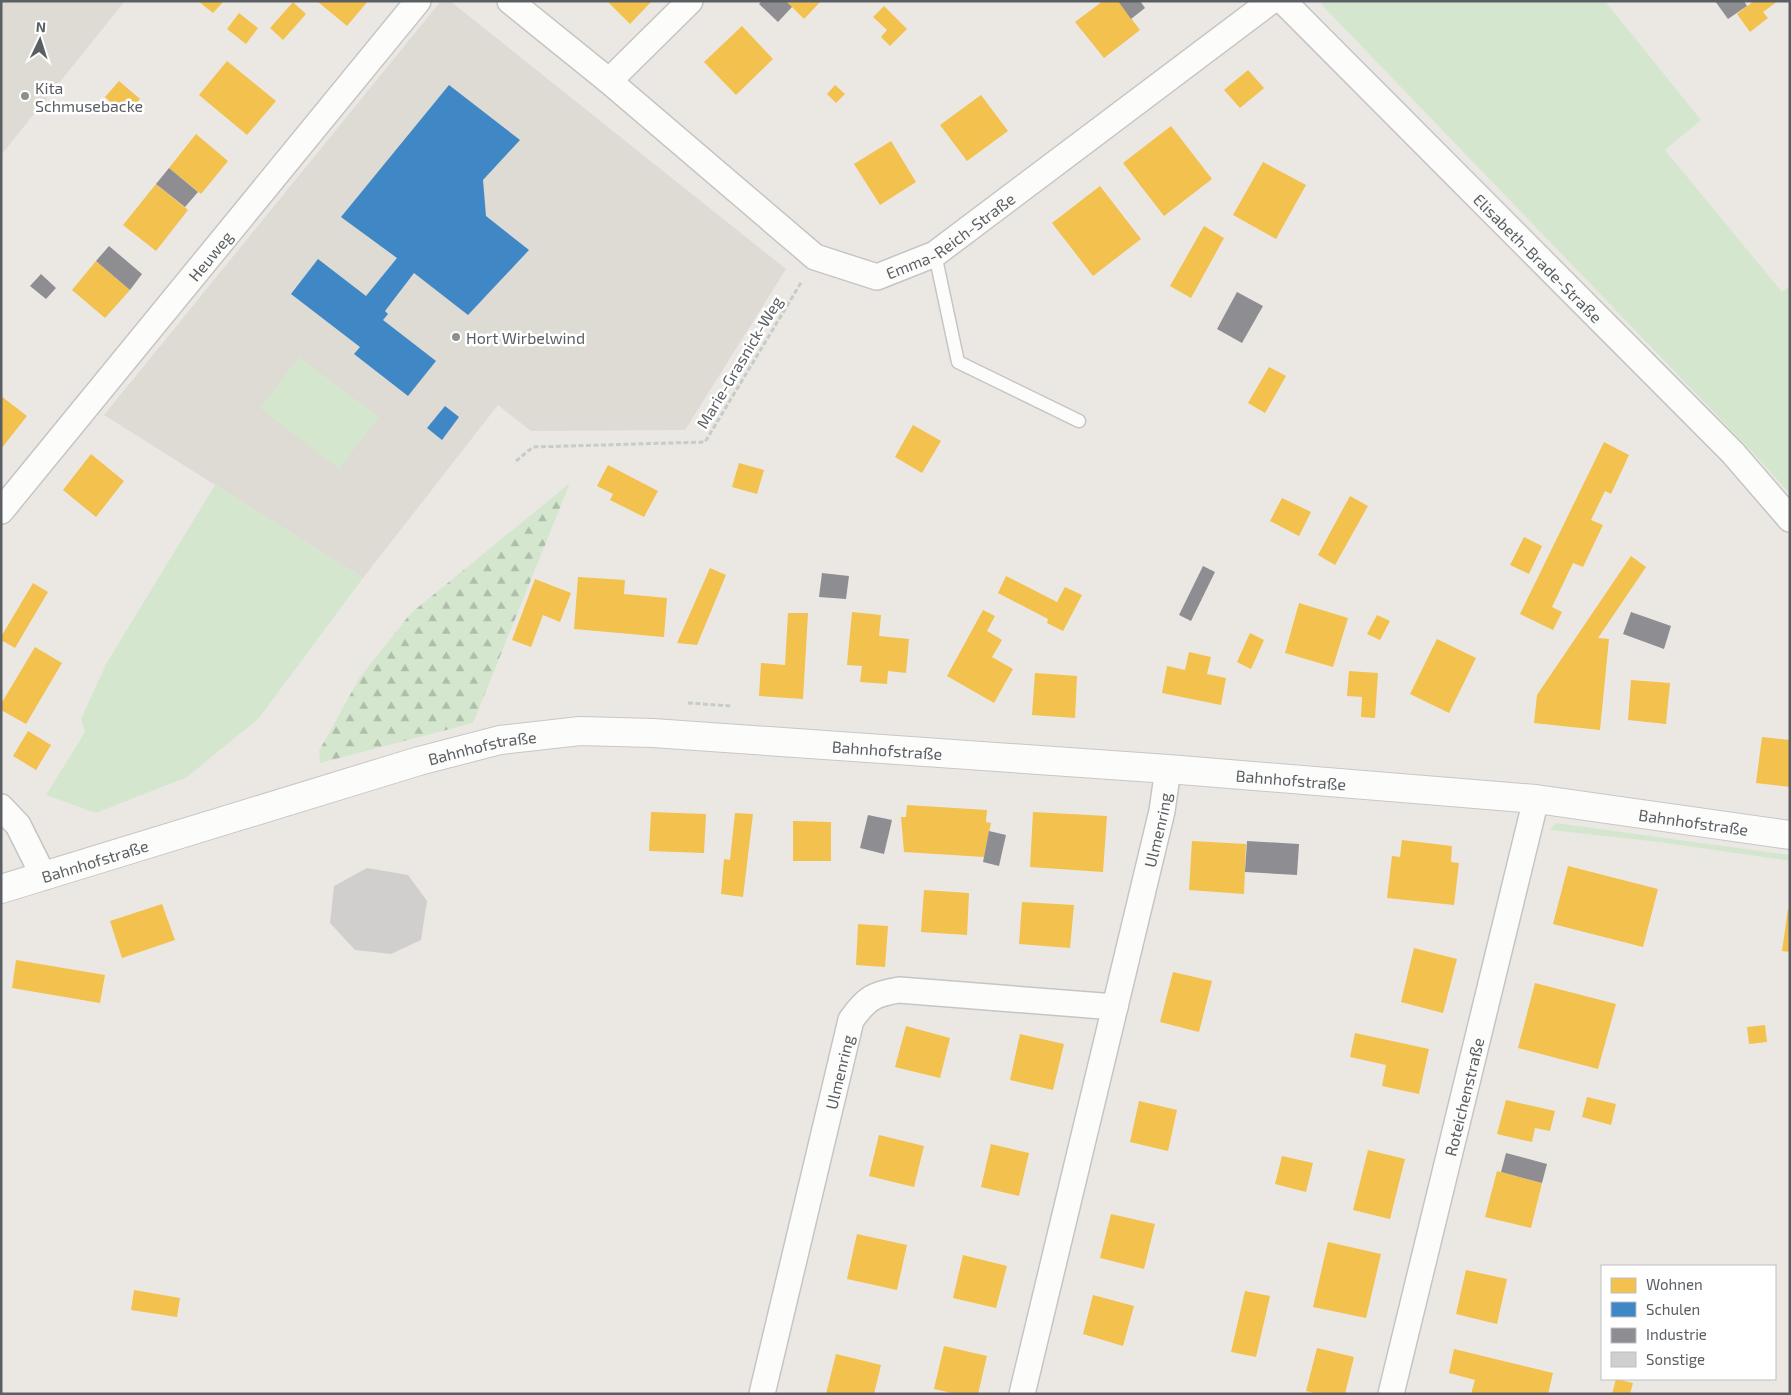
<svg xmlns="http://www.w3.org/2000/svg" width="1791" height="1395" viewBox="0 0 1791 1395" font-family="'Exo 2',sans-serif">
<defs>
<pattern id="forest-firs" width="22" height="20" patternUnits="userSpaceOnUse" patternTransform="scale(1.25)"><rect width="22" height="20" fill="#d4e7ce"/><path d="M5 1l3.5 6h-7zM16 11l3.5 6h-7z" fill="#afbeab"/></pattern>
</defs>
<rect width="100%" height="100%" fill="#ebe8e4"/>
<g fill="#dedad4">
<polygon points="1,1 125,1 1,155"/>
<polygon points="441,1 450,1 786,269 685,430 531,431 498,405 363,578 104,415"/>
</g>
<g fill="#d4e7ce">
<polygon points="1325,1 1605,1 1701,120 1665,150 1782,292 1790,286 1790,494 1756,456 1321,4"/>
<polygon points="299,357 379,417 339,469 260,408"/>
<polygon points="215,485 363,578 259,718 187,777 96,813 46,795 85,732 81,719 106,664"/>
<polygon points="1556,823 1790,855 1790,861 1659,842 1550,830"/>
</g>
<polygon fill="url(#forest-firs)" points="570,483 473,723 320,763 319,751 360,677 411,613"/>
<g fill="#f2c14e">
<polygon points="198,1 224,1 213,13"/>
<polygon points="317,1 368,1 347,26"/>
<polygon points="607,1 652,1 630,24"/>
<polygon points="786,1 821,1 804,19"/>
<polygon points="1103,1 1118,1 1140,30 1104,58 1075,22"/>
<polygon points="1754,1 1778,1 1763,12 1768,18 1750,32 1737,14"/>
<polygon points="293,2 306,14 283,40 270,28"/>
<polygon points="884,6 907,29 890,46 881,37 887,30 873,17"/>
<polygon points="239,13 258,28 246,44 227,29"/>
<polygon points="742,26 773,59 736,95 704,62"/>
<polygon points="227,61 276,101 247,135 199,95"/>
<polygon points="1248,70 1264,88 1240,108 1224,90"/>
<polygon points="119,81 140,99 125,115 105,97"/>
<polygon points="835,85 845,94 836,103 827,94"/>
<polygon points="981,95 1008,131 967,161 940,125"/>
<polygon points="1171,126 1212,179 1164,216 1123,163"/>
<polygon points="196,134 228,161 201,194 169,168"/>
<polygon points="891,141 916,182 880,205 854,164"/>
<polygon points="1263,162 1306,185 1276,239 1233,215"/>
<polygon points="156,184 188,210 156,251 123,225"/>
<polygon points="1100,186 1141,239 1093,276 1052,223"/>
<polygon points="1204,226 1224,238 1191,298 1170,286"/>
<polygon points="96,261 130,290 105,318 72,290"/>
<polygon points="1269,367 1286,376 1265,413 1248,403"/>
<polygon points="1,396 27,416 1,449"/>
<polygon points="913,425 941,441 922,473 895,457"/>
<polygon points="1604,442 1629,455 1611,494 1605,491 1591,520 1603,525 1583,567 1573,563 1552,607 1562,612 1553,630 1520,614"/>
<polygon points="91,454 124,481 96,517 63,490"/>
<polygon points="739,463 764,470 757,494 732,487"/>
<polygon points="608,465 658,491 644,517 610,500 613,494 597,486"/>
<polygon points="1350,496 1368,506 1335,565 1318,555"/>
<polygon points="1282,498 1311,512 1299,536 1270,521"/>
<polygon points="1524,537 1542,546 1529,574 1510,565"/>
<polygon points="1631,556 1646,567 1598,638 1609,639 1600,730 1534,723 1537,695"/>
<polygon points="710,568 726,575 697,645 677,643"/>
<polygon points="1006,576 1057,602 1065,587 1082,595 1063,631 1047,623 1048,619 998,593"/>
<polygon points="578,577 625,580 624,594 667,598 664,637 574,629"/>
<polygon points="535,579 571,593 560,622 543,615 531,647 512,640"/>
<polygon points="33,583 48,592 15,648 1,640 1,637"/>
<polygon points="1299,603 1348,618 1333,667 1285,653"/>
<polygon points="983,610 995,616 987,631 1002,640 992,657 1013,669 994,703 947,676"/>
<polygon points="852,612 881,615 879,636 909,639 906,673 888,671 887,684 860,682 862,666 847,665"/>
<polygon points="788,613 808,613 803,699 759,696 761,663 785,665"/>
<polygon points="1377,615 1390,621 1380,640 1367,634"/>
<polygon points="1250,633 1264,640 1251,669 1237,662"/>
<polygon points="1437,639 1476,658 1449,713 1410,694"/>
<polygon points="35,647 62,663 26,724 1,710 1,704"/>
<polygon points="1189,652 1211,657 1207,674 1226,678 1221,705 1162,693 1167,666 1185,670"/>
<polygon points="1349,671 1378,673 1375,718 1361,717 1362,697 1347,696"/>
<polygon points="1035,673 1077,676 1075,718 1032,715"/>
<polygon points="1631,680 1670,683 1666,724 1628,720"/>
<polygon points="28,731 51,745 36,770 13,756"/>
<polygon points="1762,737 1790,740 1790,787 1756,783"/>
<polygon points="907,805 987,810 986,822 991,823 984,857 904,852 901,817 906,817"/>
<polygon points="651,812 706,814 704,853 649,851"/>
<polygon points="1033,812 1107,816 1103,872 1030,867"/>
<polygon points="735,813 753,814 743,897 721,894 724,859 730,860"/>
<polygon points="793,821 831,822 831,861 793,861"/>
<polygon points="1402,840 1452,846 1451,862 1459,863 1454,905 1387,898 1392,856 1400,857"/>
<polygon points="1192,841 1246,844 1244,894 1189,890"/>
<polygon points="1568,866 1658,889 1643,947 1553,924"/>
<polygon points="924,890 969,893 967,935 921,932"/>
<polygon points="1022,902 1074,905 1070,948 1019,944"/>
<polygon points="162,904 175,940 122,958 110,921"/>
<polygon points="1788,909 1790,909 1790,952 1782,951"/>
<polygon points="858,924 888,926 885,967 856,965"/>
<polygon points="1414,948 1457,959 1443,1013 1401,1002"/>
<polygon points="16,960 105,975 100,1003 12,988"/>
<polygon points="1173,972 1212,981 1199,1032 1160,1022"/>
<polygon points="1535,983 1616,1004 1598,1069 1518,1048"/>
<polygon points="1765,1025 1767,1042 1749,1044 1747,1027"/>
<polygon points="906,1026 950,1038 940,1078 895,1067"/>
<polygon points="1355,1033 1429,1049 1419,1094 1382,1086 1386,1065 1350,1057"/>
<polygon points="1020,1034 1064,1044 1053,1090 1010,1080"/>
<polygon points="1587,1097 1616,1104 1611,1125 1582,1117"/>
<polygon points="1506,1100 1555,1111 1550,1131 1535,1128 1532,1142 1497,1134"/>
<polygon points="1139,1101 1177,1110 1168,1151 1130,1142"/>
<polygon points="879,1135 924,1146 914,1187 869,1176"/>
<polygon points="991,1144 1029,1153 1019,1196 981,1187"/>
<polygon points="1368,1150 1405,1159 1390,1219 1353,1210"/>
<polygon points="1282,1156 1313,1163 1306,1192 1275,1184"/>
<polygon points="1497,1171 1542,1183 1531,1228 1485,1217"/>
<polygon points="1111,1214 1155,1224 1144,1269 1100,1258"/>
<polygon points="857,1234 907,1245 897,1290 847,1279"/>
<polygon points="1328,1242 1381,1254 1366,1318 1313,1307"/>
<polygon points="963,1255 1007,1266 996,1308 953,1298"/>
<polygon points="1466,1270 1507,1279 1497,1324 1456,1314"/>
<polygon points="134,1290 180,1298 177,1317 131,1310"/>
<polygon points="1245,1291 1270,1296 1256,1357 1231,1352"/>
<polygon points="1093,1295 1134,1306 1123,1346 1083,1334"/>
<polygon points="944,1346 987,1356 978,1394 956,1394 934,1389"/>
<polygon points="1317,1348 1354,1357 1345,1394 1318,1394 1306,1391"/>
<polygon points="1454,1349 1553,1373 1548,1394 1471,1394 1475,1380 1449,1373"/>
<polygon points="836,1354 881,1365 874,1394 826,1394"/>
<polygon points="1616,1379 1633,1383 1630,1394 1612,1394"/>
</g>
<g fill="#3f88c5">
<polygon points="449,85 520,140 483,180 486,216 529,250 468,315 414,273 385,311 388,314 383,320 436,361 408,396 354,354 360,347 291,294 318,259 366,296 397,258 341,217"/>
<polygon points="445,406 459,417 442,440 427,428"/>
</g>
<g fill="#8d8d92">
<polygon points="762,1 786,1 792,7 778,22 759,4"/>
<polygon points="1118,1 1140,1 1145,8 1131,19"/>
<polygon points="1715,1 1744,1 1747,6 1728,19"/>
<polygon points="169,168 198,192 185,207 156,184"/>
<polygon points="109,246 142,274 130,290 96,261"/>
<polygon points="41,274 56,288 46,299 30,286"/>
<polygon points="1237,292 1263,306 1242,343 1217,329"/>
<polygon points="1203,566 1215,572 1191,621 1179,615"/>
<polygon points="822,573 849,576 846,599 819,597"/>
<polygon points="1631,612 1671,626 1664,649 1623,634"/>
<polygon points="868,815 892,820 884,854 860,848"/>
<polygon points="989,831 1006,835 999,866 983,862"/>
<polygon points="1247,841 1299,844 1297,875 1245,872"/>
<polygon points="1506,1153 1547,1164 1542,1183 1501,1172"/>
</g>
<polygon fill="#d1cfcd" points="367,868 408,875 427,901 421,940 391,954 355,950 330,923 334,886"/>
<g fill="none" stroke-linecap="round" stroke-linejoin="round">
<g stroke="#c6c5c5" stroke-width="15">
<polyline id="lane" points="935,254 958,362 1079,421"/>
</g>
<g stroke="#c6c5c5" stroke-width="28">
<g id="street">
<path id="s1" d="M510 1 609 81 815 257 877 277 935 254 1271 1"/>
<path id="s2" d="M1283 1 1733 453 1790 519"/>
<polyline points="609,81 690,1"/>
<path id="s3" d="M1 511 418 1"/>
<polyline points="1,807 18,825 44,877"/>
<path id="s4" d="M762 1394 851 1020C866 999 873 994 899 990L1115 1007"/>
<path id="s5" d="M1022 1394 1162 811 1168 769"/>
<path id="s6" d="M1391 1394 1536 799"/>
</g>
</g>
<g stroke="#c7c7c7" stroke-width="30">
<g id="secondary">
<path id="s7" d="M1 889 419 761 500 740 580 731 653 733 1168 769 1536 799 1790 835"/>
</g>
</g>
<g stroke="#c6ccc8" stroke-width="3" stroke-dasharray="5 2.5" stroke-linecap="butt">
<polyline points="516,461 533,447 705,442 802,281"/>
<polyline points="688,703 731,706"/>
</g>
<use href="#lane" stroke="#fcfcfb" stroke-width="12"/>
<use href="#street" stroke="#fcfcfb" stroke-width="25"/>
<use href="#secondary" stroke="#fcfcfb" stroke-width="28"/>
</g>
<g fill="#8d8f90" stroke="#fff" stroke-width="2">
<circle cx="25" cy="96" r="5"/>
<circle cx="456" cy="337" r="5"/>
</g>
<g text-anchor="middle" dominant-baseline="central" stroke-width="5" stroke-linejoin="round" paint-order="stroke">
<g font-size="16" fill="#5a5f63" stroke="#fff" text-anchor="start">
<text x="35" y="87">Kita<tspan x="35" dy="18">Schmusebacke</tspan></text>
<text x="466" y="337">Hort Wirbelwind</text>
</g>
<g font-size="16" fill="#5a5f63" stroke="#fff">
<text stroke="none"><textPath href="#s1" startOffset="548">Emma-Reich-Straße</textPath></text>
<text stroke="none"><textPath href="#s3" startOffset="330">Heuweg</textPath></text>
<text stroke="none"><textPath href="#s2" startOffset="362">Elisabeth-Brade-Straße</textPath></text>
<text transform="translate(739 362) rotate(-59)">Marie-Grasnick-Weg</text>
<text stroke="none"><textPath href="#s7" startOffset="502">Bahnhofstraße</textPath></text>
<text stroke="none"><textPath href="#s7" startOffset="909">Bahnhofstraße</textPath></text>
<text stroke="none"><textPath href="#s7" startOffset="1314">Bahnhofstraße</textPath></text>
<text stroke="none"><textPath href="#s7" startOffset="1719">Bahnhofstraße</textPath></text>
<text stroke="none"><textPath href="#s5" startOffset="580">Ulmenring</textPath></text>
<text stroke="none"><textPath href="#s7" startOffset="98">Bahnhofstraße</textPath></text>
<text stroke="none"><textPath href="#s4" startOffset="331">Ulmenring</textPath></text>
<text stroke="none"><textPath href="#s6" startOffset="306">Roteichenstraße</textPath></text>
</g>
</g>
<rect width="1791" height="1395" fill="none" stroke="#5a5f63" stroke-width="5"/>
<rect x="1601" y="1265" width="175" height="115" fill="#ffffff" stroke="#bdbfc1"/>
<rect x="1611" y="1278" width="25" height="15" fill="#f2c14e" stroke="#bdbfc1"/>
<text x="1646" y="1290" font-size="15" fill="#5a5f63">Wohnen</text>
<rect x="1611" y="1302" width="25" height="15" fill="#3f88c5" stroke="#bdbfc1"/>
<text x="1646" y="1315" font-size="15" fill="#5a5f63">Schulen</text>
<rect x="1611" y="1328" width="25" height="15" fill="#8d8d92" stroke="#bdbfc1"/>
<text x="1646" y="1340" font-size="15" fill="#5a5f63">Industrie</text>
<rect x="1611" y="1352" width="25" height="15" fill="#d1cfcd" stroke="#bdbfc1"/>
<text x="1646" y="1365" font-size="15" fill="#5a5f63">Sonstige</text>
<g transform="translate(40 40) rotate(4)" stroke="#ffffff" stroke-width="4" paint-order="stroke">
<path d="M0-4L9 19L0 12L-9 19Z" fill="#5a5f63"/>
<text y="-8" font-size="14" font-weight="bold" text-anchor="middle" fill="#5a5f63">N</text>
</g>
</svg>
